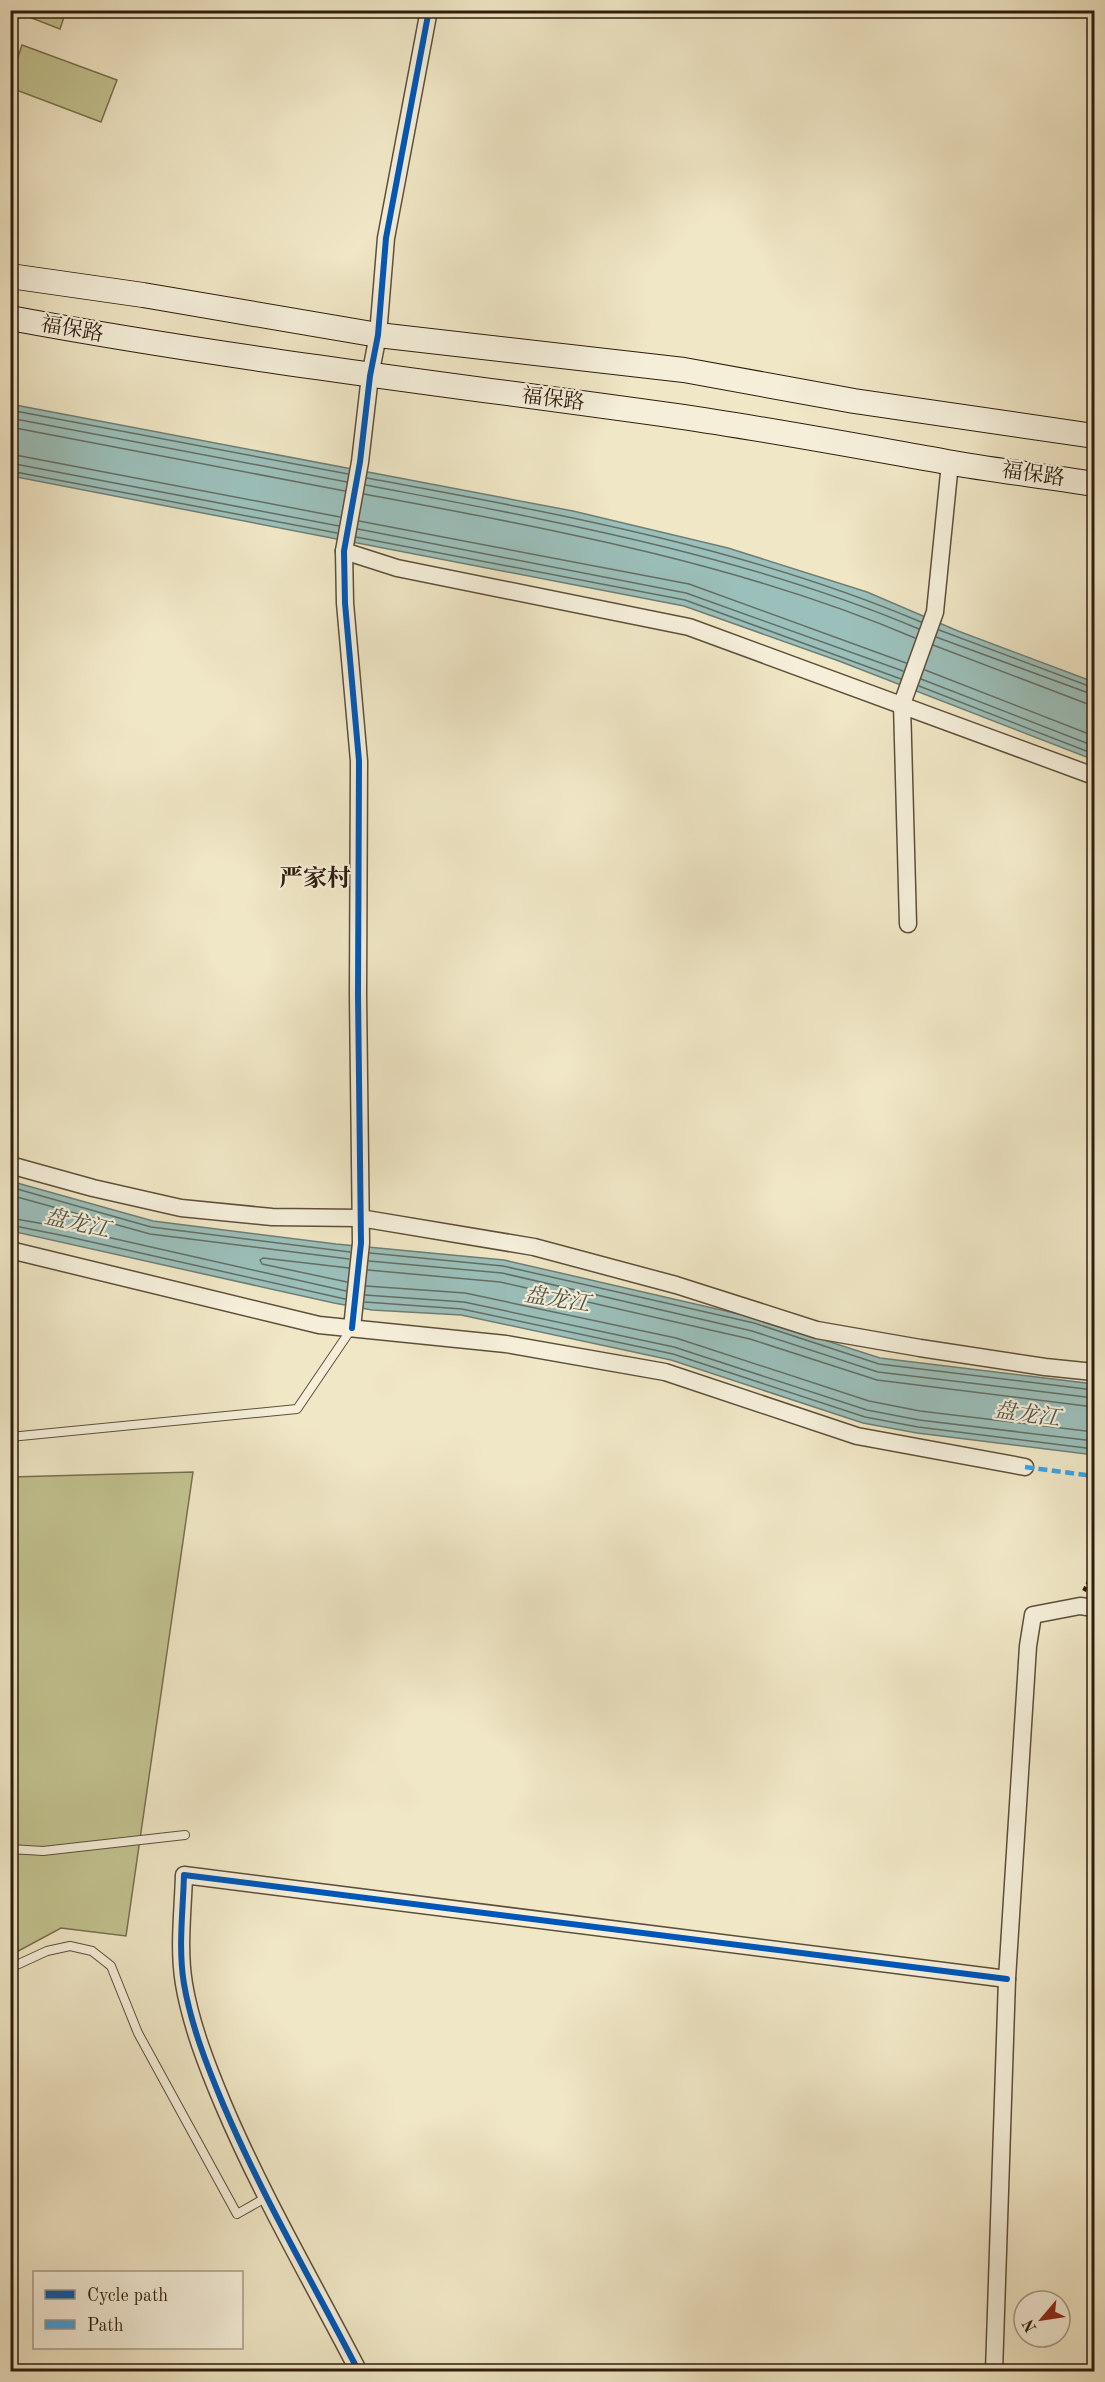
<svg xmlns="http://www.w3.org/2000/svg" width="1105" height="2382" viewBox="0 0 1105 2382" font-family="'Old Standard TT','Noto Serif SC',serif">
<rect width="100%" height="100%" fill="#f0e7c6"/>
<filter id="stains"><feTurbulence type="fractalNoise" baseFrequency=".00333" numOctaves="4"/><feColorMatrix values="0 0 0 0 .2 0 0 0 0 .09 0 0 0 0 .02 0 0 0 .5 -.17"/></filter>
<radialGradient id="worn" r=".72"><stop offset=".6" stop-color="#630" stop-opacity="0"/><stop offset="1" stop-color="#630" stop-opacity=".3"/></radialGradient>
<g fill="#c2c390" stroke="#78704e" stroke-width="1.5">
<polygon points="11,10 66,10 66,11 60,29"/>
<polygon points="22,45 117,80 101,122 11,88 11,78"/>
<polygon points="193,1472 126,1936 61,1928 11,1955 11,1477"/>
</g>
<g fill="#9bbfba" stroke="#6f7e74" stroke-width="1.5">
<polygon points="10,404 573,511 728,548 867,592 958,631 1094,682 1094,760 839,661 684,606 11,476"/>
<polygon points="10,1181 153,1221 336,1244 504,1260 756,1318 880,1358 1094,1384 1094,1455 917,1433 863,1423 671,1360 461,1315 372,1310 334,1303 11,1231"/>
</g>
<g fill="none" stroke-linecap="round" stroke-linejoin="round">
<g stroke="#646e63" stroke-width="1.5">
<polyline points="10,410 348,474"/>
<polyline points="10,418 347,482"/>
<polyline points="10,427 345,491"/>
<polyline points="10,454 340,517"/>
<polyline points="10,463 339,526"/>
<polyline points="10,471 337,533"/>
<path d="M367 478C555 513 744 547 921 622"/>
<path d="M366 485C553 521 742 554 919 629"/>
<path d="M364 494C551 529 739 563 915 638"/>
<polyline points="359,521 689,584 906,663"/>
<polyline points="358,529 686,593 903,671"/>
<polyline points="356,537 685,600 901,679"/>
<polyline points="939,630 1094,688"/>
<polyline points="936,637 1094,695"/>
<polyline points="933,645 1085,703 1094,704"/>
<polyline points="925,670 1094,736"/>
<polyline points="921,679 1094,746"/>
<polyline points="919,686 1094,754"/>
<polyline points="10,1187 151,1227 350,1252"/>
<polyline points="10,1195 150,1234 349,1259"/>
<polyline points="10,1218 67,1228 346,1291"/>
<polyline points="10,1225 65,1236 345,1299"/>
<polyline points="370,1253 503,1266 754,1323 879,1364 1094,1390"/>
<polyline points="369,1261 502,1273 752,1331 878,1372 1094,1398"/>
<polyline points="368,1270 500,1282 750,1339 877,1380 1094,1407"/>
<polyline points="347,1282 262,1264 260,1260 263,1258 349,1268"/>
<polyline points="366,1286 465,1293 676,1338 869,1401 920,1411 1094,1432"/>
<polyline points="365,1295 464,1302 674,1347 867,1410 919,1420 1094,1441"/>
<polyline points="365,1302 462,1309 673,1354 865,1417 918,1427 1094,1449"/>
</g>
<g stroke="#5e4f3a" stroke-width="10">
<g id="service">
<polyline points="10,1437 297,1409 352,1328"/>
<polyline points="10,1849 43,1851 185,1835"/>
<polyline points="10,1968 47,1951 70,1946 92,1951 111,1966 138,2033 237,2214 267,2197"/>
</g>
</g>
<g stroke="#5e4f3a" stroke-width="19">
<g id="minor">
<polyline points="344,551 397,568 689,627 1094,776"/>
<polyline points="908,924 902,704 935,612 950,463"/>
<polyline points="10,1165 93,1188 181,1208 272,1217 360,1218 534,1247 676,1285 817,1330 920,1348 1045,1367 1094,1372"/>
<polyline points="10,1250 319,1325 506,1344 665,1372 857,1436 1025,1467"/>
<polyline points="352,1328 361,1243 358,995 359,761 345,603 344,551 360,462 370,376 378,335 386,238 429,10"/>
<path d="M359 2372C313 2283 262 2196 223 2104 207 2066 191 2025 184 1984 178 1948 183 1911 184 1875L1007 1979"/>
<polyline points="994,2372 1007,1979 1028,1646 1033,1615 1080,1606 1094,1608"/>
</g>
</g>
<g stroke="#2e1c0c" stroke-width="26">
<g id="secondary">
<polyline points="10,276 143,295 378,335 684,370 854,401 1094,436"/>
<path d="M10 318C231 359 454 385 676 416 767 429 857 446 947 462 996 471 1046 476 1094 484"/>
</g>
</g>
<polyline stroke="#2e1c0c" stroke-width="4" stroke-dasharray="4.5 3" stroke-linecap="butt" points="1084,1591 1094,1571"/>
<use href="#service" stroke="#f5efda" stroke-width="8"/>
<use href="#minor" stroke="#f5efda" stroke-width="16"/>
<use href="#secondary" stroke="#f5efda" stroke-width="24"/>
<polyline stroke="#3ea2e9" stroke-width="4.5" stroke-dasharray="9 4.5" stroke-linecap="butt" points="1025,1467 1094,1476"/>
<g stroke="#f5efda" stroke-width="10">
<g id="cycleway">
<polyline points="352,1328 361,1243 358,995 359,761 345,603 344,551 360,462 370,376 378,335 386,238 429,10"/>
<path d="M359 2372C313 2283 262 2196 223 2104 207 2066 191 2025 184 1984 178 1948 183 1911 184 1875L1007 1979"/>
</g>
</g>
<use href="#cycleway" stroke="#0057b8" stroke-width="6"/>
</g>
<g text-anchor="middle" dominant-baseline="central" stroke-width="4.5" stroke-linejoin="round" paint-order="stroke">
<g font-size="21" fill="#2e1c0c" stroke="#f5efda">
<text transform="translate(72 330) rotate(10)">福保路</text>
<text transform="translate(553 400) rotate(7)">福保路</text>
<text transform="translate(1033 475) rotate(8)">福保路</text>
</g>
<g font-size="22" font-style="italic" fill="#545549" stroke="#f5efda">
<text transform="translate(77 1224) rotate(13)">盘龙江</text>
<text transform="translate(557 1300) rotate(9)">盘龙江</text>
<text transform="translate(1027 1415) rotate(8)">盘龙江</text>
</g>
<g font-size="24" font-weight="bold" fill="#2e1c0c" stroke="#f5efda">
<text x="315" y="880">严家村</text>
</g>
</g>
<rect width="1105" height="2382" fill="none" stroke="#f0e7c6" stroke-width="36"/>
<rect x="12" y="12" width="1081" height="2358" fill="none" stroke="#2e1c0c" stroke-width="3"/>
<rect x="18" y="18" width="1069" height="2346" fill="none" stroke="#2e1c0c" stroke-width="1.5"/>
<rect x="33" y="2271" width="210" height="78" fill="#f5efda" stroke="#a59b88" stroke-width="1.5"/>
<rect x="45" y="2290" width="30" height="9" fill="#0057b8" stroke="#a59b88" stroke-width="1.5"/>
<text x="87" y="2301" font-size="18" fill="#2e1c0c">Cycle path</text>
<rect x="45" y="2320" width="30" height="9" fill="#3ea2e9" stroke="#a59b88" stroke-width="1.5"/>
<text x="87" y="2331" font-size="18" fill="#2e1c0c">Path</text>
<g transform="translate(1042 2319) rotate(241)"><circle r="28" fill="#f5efda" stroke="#a59b88" stroke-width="1.5"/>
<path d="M0-4.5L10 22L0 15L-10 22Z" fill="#8f2418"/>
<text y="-9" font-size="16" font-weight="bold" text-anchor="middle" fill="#2e1c0c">N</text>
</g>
<rect width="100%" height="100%" filter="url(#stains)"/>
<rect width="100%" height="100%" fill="url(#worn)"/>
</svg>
